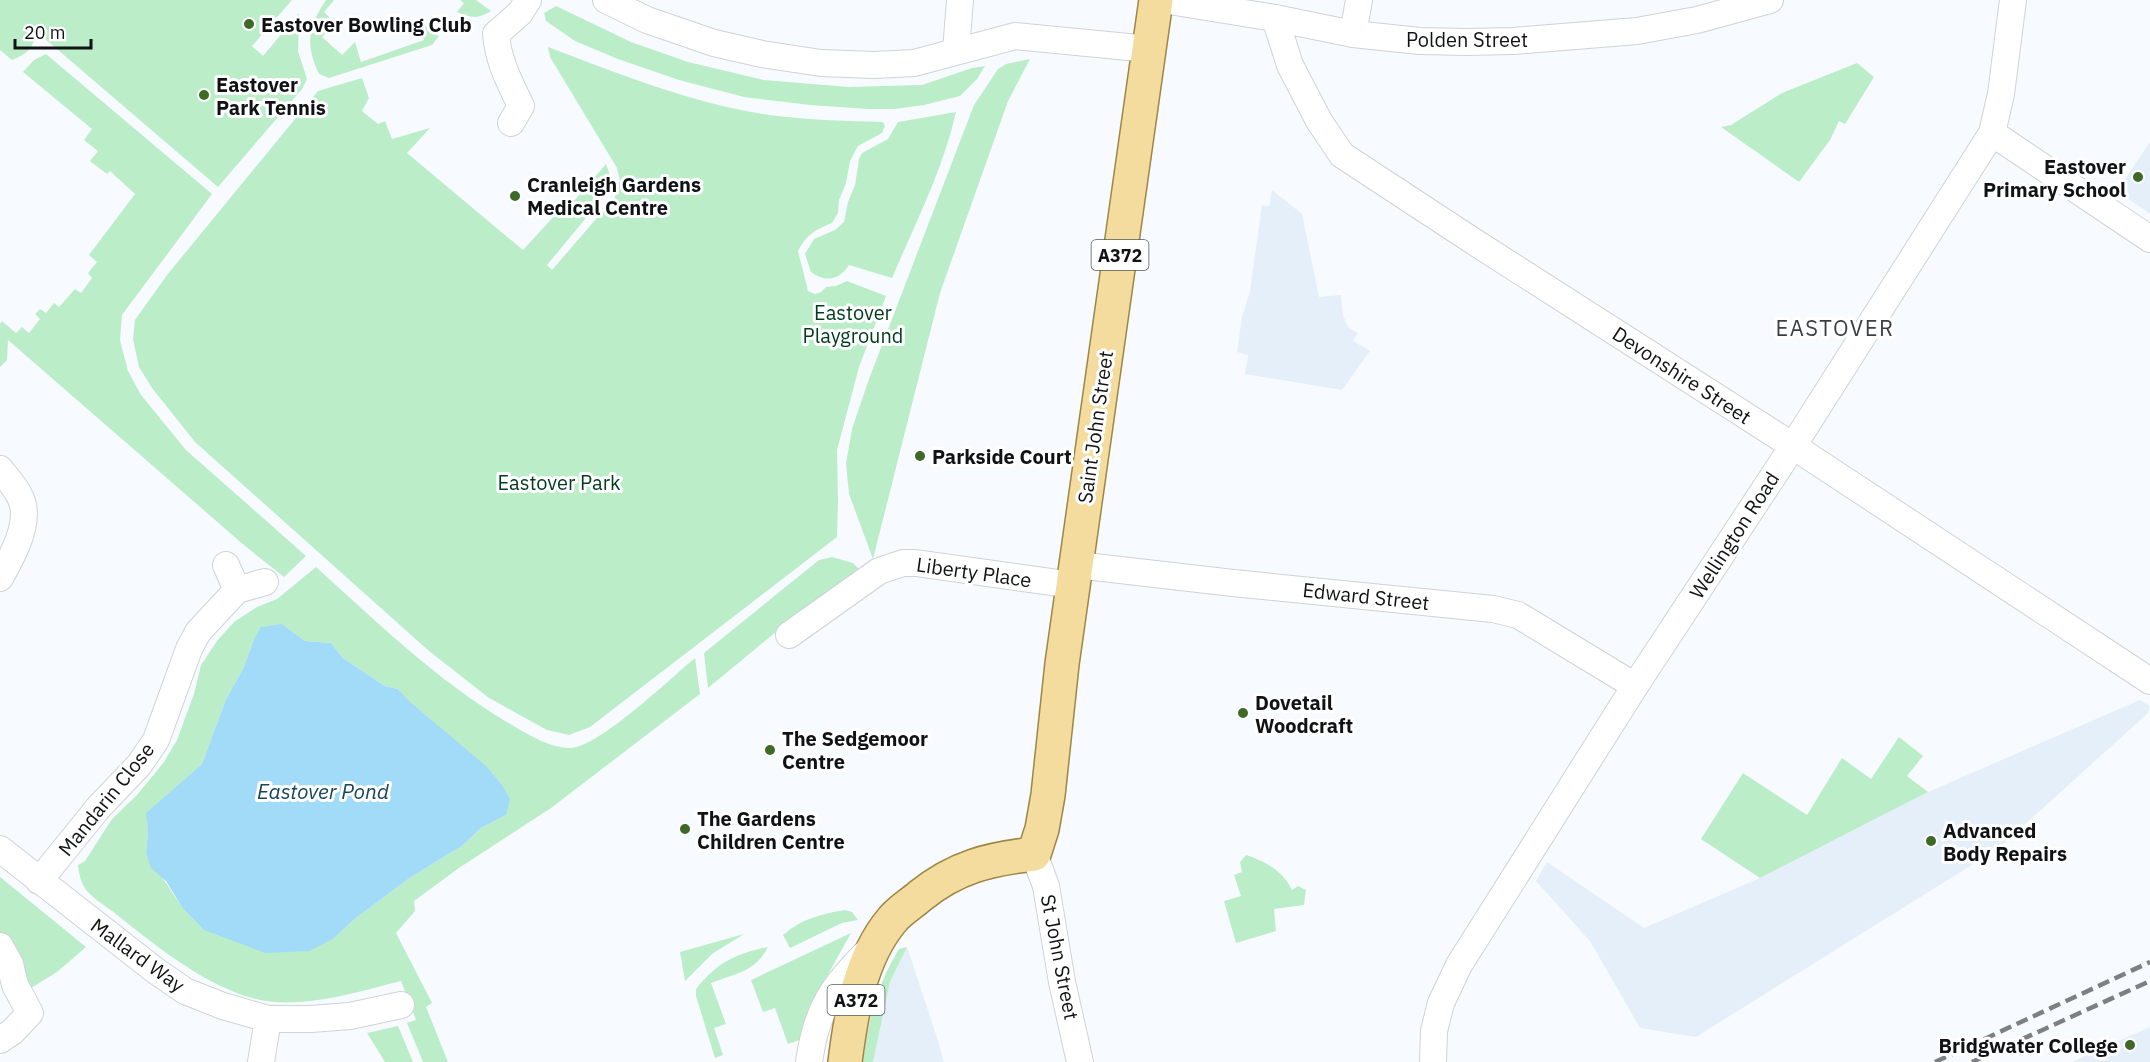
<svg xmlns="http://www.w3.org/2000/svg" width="2150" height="1062" viewBox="0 0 2150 1062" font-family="'IBM Plex Sans',sans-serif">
<rect width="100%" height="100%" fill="#f7fbff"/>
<g fill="#e5effa">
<polygon points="2150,142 2150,214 2117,191"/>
<polygon points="1272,190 1302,214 1319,297 1341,295 1343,315 1348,327 1358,333 1353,341 1370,351 1342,390 1245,374 1248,355 1237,352 1242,317 1250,291 1262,205 1269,206"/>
<polygon points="2140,700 2150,706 2148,713 1999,848 1696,1037 1640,1028 1590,941 1536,881 1547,862 1644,928 1760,878 1928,792"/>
<polygon points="907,947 938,1041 944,1062 873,1062 890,982"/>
<polygon points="2150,1027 2150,1062 2072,1062"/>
</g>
<g fill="#bbedc9" fill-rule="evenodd">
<path d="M0 0H292L252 46 263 56 299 13 298 51 307 79 302 89 218 187 37 32C32 49 29 53 12 60L0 50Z"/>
<path d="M326 0H334L324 12 335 23 322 37 342 55 355 42 361 62 424 40 420 22 439 36 432 45 329 78 319 74C305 44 308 27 326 0Z"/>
<path d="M460 0H476L491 11C478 19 471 18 457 12L464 3Z"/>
<polygon points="556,6 631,42 688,62 764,80 849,87 922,85 972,68 985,66 977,79 960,96 924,105 894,109 868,109 810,105 744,97 679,80 618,59 575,41 546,21 544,13"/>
<path d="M548 47C622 75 698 106 777 116 812 120 848 121 883 122L885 126 882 133 858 146 850 161 846 183 839 200 838 213 832 223C816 229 806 235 798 251L808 291 815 294 821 292 826 287 836 286 847 281 886 296 859 367 837 450 838 500 837 537 590 727 569 735 547 730 489 698 429 651 195 442 152 388 139 367 133 339 135 320 167 275 318 91 362 78 369 98 362 111 378 124 385 121 392 139 430 128 407 153 523 250 557 213 561 216 606 164 612 181 610 189 547 265 552 270 615 197 620 181 617 168 550 57Z"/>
<polygon points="46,54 212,194 122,315 120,340 128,371 141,395 186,450 306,556 284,577 245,546 8,340 7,360 0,367 0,324 2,321 16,333 22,327 29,333 40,319 35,314 40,309 46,313 54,303 59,307 75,289 81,293 92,278 88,273 97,262 89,255 135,194 110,171 107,174 90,161 98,151 84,140 92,129 23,72 34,60"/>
<polygon points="1030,59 1008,101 940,293 873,559 849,494 846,463 852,429 869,379 974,105 998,69 1006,64"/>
<polygon points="1857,63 1874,77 1845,124 1839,121 1830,140 1799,182 1721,127 1731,125 1782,93"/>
<path d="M956 112C943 170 915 224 892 278L849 265C839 280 826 283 811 272L805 254 814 239 835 230 844 222 848 202 855 185 859 159 862 153 888 139 898 122Z"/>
<polygon points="832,557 853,563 860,570 800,612 708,688 704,653 819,560"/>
<path d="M316 567C379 624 441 684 515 727 531 736 551 748 570 748 598 748 671 678 695 658L700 694 551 808 459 868 414 901 415 911 396 933 432 1003 426 1007 448 1062H423L407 1023 416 1020 401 981C361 991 317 1005 275 1002 221 999 157 947 116 914 107 907 95 900 87 891 81 883 79 875 78 865L85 861 112 819 137 795 164 762 177 740 194 694 201 665 217 641 234 622 257 607 277 599ZM282 624 305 641 331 643 343 658 385 686 398 689 506 815 481 828 462 846 411 877 356 918 333 939 182 907 146 853 148 831 147 813 202 764 226 699 243 669 254 639Z"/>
<polygon points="1899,737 1923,756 1907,776 1928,792 1760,878 1701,839 1743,773 1807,815 1842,758 1871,779"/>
<path d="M1246 855C1265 861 1283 871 1292 890L1298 886 1306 890 1304 905 1274 909 1276 931 1236 943 1224 901 1241 896 1234 875 1242 872 1240 862Z"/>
<polygon points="0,877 86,947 57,972 31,988 0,933"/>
<path d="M845 910 852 912 858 920 842 923 790 948 783 935C801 919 821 914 845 910Z"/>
<polygon points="851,933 821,987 799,1040 788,1044 775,1008 763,1012 751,980"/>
<polygon points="744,934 712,954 685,981 680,952"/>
<path d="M768 947C755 972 736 973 711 983L726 1024 714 1028 723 1055 715 1058 696 996V989C718 962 735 954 768 947Z"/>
<path d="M907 947 890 982 873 1062H863C868 1021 877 985 899 949Z"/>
<polygon points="398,1026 413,1062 385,1062 367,1033"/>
</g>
<polygon fill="#a2dbf8" points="282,624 305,641 331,643 343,658 385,686 398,689 409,701 486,766 502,785 510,799 506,815 481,828 462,846 411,877 356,918 333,939 309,951 265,953 204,930 182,907 166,881 151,868 146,853 148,831 146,813 202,764 226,699 243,669 254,639 261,627"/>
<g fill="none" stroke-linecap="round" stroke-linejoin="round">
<g stroke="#ced3d7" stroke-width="28">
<g id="minor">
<polyline points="606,0 647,20 714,43 762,54 821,63 874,65 914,63 1015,36 1149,49"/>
<polyline points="1163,0 1275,18 1353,34 1420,41 1467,42 1513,41 1637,31 1697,20 1770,0"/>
<polyline points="1275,18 1290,65 1319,121 1342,155 1473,241 1793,446 2150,681"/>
<polyline points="1353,34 1359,0"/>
<polyline points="956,51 960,0"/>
<path d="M511 123 521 106C510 83 498 61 496 34L520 13 528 0"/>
<polyline points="1992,133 2150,239"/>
<path d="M0 469C8 479 20 492 23 505 28 529 11 558 0 578"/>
<polyline points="226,565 237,590"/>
<polyline points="1077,565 1233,583 1493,609 1518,615 1635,686"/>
<polyline points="789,635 879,571 903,563 916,563 1073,585"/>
<polyline points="0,849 156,971 185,991 223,1006 268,1019 311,1019 350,1016 401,1005"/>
<polyline points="1034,854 1046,886 1062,982 1080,1062"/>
<polyline points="39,881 98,808 139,765 156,740 189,649 198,632 237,590 265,582"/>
<polyline points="0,946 10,964 15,985 30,1013 12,1032 0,1040"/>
<polyline points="261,1062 268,1019"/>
<path d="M809 1062C816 1010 833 985 870 949"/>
<polyline points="1433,1062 1434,1031 1441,1003 1459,965 1635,686 1793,446 1992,133 2001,94 2013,0"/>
</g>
</g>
<g stroke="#9e8644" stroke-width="36">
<path id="primary" d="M845 1062C851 1014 860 958 892 920 899 911 911 904 920 896 956 867 989 859 1034 854L1042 829 1048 795 1062 664 1156 0"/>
</g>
<use href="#minor" stroke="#fff" stroke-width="26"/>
<use href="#primary" stroke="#f3dc9e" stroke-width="33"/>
<g stroke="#7d8082" stroke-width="4.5" stroke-dasharray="12 6" stroke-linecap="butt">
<polyline points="1935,1062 2150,962"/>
<polyline points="1972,1062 2150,981"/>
</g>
</g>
<g fill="#3e6926" stroke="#fff" stroke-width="2">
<circle cx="249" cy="24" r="6"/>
<circle cx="204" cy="95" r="6"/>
<circle cx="2138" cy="177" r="6"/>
<circle cx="515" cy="196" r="6"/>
<circle cx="920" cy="456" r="6"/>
<circle cx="1243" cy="713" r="6"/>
<circle cx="770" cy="750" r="6"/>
<circle cx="685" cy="829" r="6"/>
<circle cx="1931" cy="841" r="6"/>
<circle cx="2130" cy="1045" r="6"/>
</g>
<g text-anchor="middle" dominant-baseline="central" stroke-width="6" stroke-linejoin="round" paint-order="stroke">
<g fill="#fff" stroke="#58595a" stroke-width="1.5">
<rect x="1091.5" y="240" width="57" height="30" rx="4.5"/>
<rect x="827.5" y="985" width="57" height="30" rx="4.5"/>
</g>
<g font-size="18" font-weight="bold" fill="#101213">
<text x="1120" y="255">A372</text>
<text x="856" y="1000">A372</text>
</g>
<g font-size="20" font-weight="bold" fill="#101213" stroke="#fff" text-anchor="start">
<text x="261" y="24">Eastover Bowling Club</text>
<text x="216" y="84">Eastover<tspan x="216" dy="23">Park Tennis</tspan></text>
<text x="2126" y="166" text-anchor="end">Eastover<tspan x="2126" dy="23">Primary School</tspan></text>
<text x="527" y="184">Cranleigh Gardens<tspan x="527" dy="23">Medical Centre</tspan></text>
<text x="932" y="456">Parkside Court</text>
<text x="1255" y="702">Dovetail<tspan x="1255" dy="23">Woodcraft</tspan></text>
<text x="782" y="738">The Sedgemoor<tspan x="782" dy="23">Centre</tspan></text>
<text x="697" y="818">The Gardens<tspan x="697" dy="23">Children Centre</tspan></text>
<text x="1943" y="830">Advanced<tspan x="1943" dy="23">Body Repairs</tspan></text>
<text x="2118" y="1045" text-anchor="end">Bridgwater College</text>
</g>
<g font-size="20" fill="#101213" stroke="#fff">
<text x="1467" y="39">Polden Street</text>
<text transform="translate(1682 375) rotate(33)">Devonshire Street</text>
<text transform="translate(1095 427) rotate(-82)">Saint John Street</text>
<text transform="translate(1734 535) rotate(-57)">Wellington Road</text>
<text transform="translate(974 572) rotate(8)">Liberty Place</text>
<text transform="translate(1366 596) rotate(6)">Edward Street</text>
<text transform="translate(106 799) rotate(-51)">Mandarin Close</text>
<text transform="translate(138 955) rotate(36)">Mallard Way</text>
<text transform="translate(1060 957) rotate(79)">St John Street</text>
</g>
<g font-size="20" fill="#003b1b" stroke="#fff">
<text x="853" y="312">Eastover<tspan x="853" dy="23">Playground</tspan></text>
<text x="559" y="482">Eastover Park</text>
</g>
<g font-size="21" font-style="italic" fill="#17455a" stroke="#fff">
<text x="323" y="791">Eastover Pond</text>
</g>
<g font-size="22" letter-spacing="1.5" fill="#3b3e42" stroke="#fff">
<text x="1835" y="327">EASTOVER</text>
</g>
</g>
<path d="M15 39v9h76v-9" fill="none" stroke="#101213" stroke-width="3"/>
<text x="24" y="39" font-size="18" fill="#101213" stroke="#ffffff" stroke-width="4.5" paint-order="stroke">20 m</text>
</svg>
